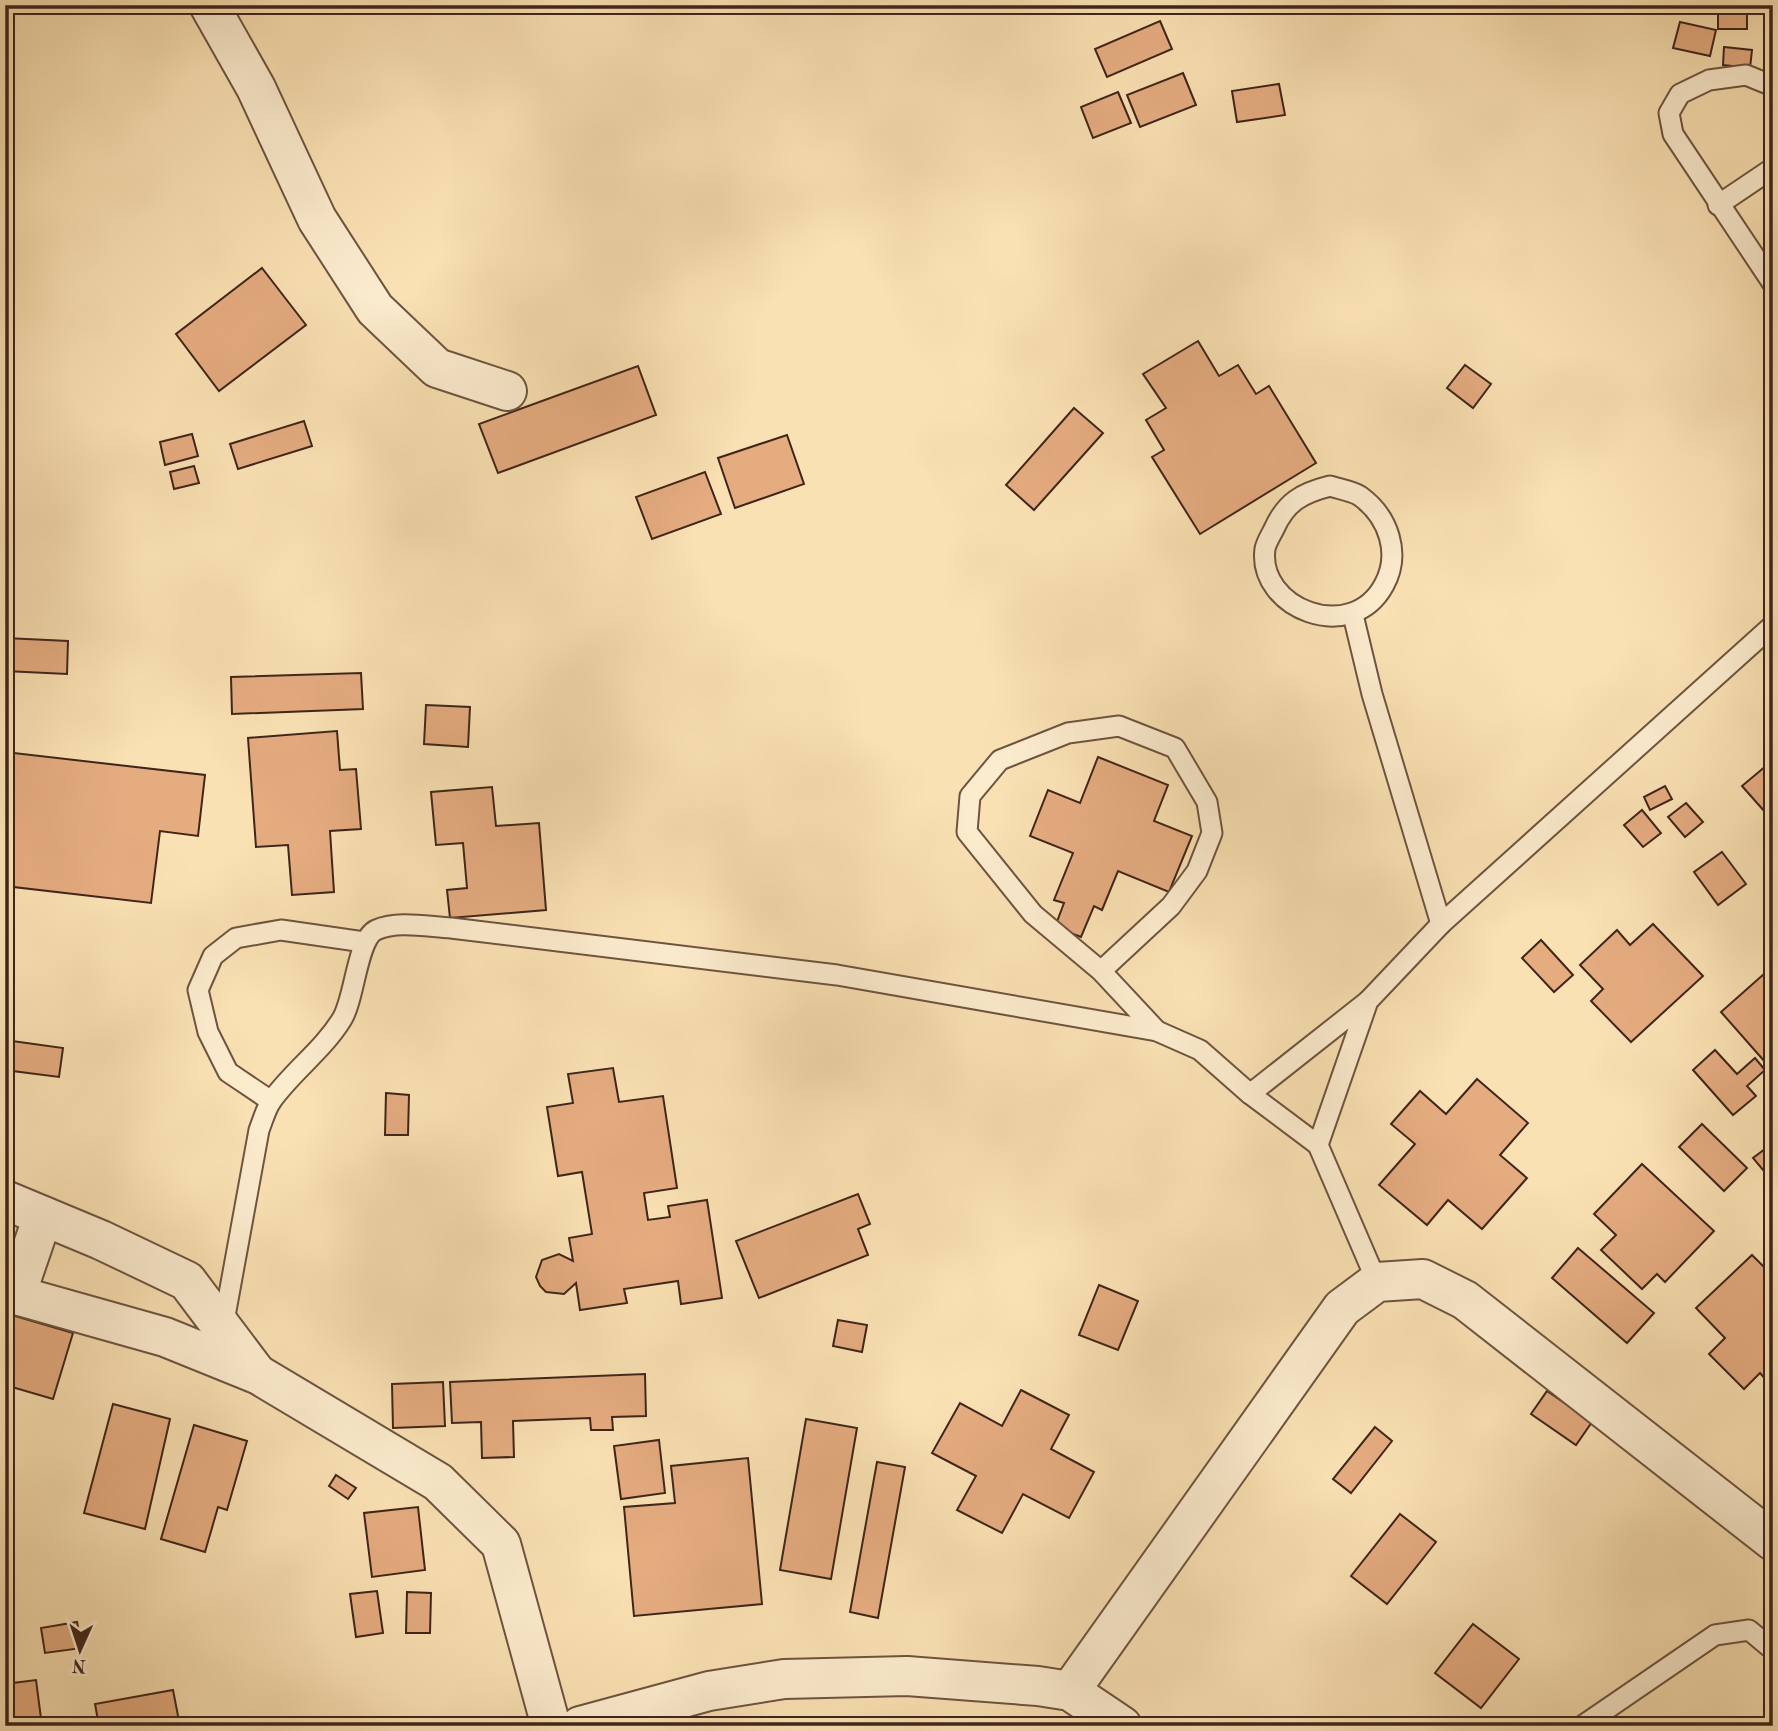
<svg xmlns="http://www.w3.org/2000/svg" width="1778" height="1731" viewBox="0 0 1778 1731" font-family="'Old Standard TT',serif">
<rect width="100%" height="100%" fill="#fae1b3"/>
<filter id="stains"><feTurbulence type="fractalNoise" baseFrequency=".00286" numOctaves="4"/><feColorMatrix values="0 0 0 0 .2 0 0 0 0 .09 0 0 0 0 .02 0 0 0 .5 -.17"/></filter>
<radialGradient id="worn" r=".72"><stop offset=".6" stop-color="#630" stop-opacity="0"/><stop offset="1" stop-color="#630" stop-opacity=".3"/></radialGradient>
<g fill="#e5ac80" stroke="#3f251a" stroke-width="2">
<polygon points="1747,5 1747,29 1718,29 1718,6 1676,6"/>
<polygon points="1160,21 1172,49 1107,77 1095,49"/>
<polygon points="1680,22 1716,30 1710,56 1673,48"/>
<polygon points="1724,47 1752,50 1750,68 1723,65"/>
<polygon points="1183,73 1196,105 1140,127 1127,95"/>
<polygon points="1279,84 1285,115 1237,122 1232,91"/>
<polygon points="1118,92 1131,123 1093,138 1081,107"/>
<polygon points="262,268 306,325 219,391 176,334"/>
<polygon points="1198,341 1219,376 1238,365 1256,394 1269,386 1316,463 1200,534 1152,457 1164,450 1146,420 1166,408 1143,374"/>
<polygon points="1465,365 1491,384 1473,408 1447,388"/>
<polygon points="638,366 656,415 498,473 479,424"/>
<polygon points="1074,408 1103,433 1034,510 1006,485"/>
<polygon points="304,421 312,446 238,469 230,444"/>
<polygon points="192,434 198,456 165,465 160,442"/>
<polygon points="787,435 804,484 735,508 718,458"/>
<polygon points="194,466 199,483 174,489 170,472"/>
<polygon points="705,472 721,514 652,539 636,497"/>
<polygon points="5,638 68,641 67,674 5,671"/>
<polygon points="361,673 363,709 232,714 231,677"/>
<polygon points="426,705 470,707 468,747 424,744"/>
<polygon points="337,731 340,770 356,769 361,829 330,831 334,892 292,895 288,845 256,847 248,738"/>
<polygon points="5,752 205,775 198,836 160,831 151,903 5,886"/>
<polygon points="1098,757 1168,785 1154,821 1192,836 1169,892 1118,871 1102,910 1094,906 1081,937 1055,927 1064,903 1054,900 1073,853 1030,836 1048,790 1080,803"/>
<polygon points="1773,760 1773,821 1742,786"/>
<polygon points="1665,786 1672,799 1650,810 1644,797"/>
<polygon points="492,787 496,826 539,823 546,910 450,918 447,890 467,888 463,843 436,845 431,792"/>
<polygon points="1686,803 1703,822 1685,837 1668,817"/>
<polygon points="1642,810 1661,833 1643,847 1624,825"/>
<polygon points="1722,852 1746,884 1718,905 1694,872"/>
<polygon points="1653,924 1703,976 1631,1042 1591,1001 1603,989 1580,965 1617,930 1630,945"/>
<polygon points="1541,940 1573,975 1554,992 1522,958"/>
<polygon points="1773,966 1773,1071 1721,1012"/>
<polygon points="5,1040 63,1048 59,1077 5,1070"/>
<polygon points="1715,1050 1737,1074 1755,1058 1765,1070 1747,1086 1756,1096 1733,1115 1693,1070"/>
<polygon points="613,1068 619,1102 663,1096 677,1188 644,1193 648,1220 670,1217 668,1206 707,1200 722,1298 681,1304 678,1281 624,1289 627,1303 580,1310 576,1283 564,1294 546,1292 540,1286 536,1277 542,1260 559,1254 573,1261 569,1238 592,1234 582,1172 558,1176 547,1107 573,1103 568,1074"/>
<polygon points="1477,1079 1528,1123 1500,1155 1527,1178 1482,1229 1448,1200 1427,1225 1379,1185 1415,1144 1391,1124 1420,1091 1446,1114"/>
<polygon points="386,1093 409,1095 408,1135 385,1135"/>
<polygon points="1702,1124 1747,1168 1724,1191 1679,1147"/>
<polygon points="1773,1143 1773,1182 1753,1158"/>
<polygon points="1642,1164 1714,1231 1665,1282 1657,1274 1642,1289 1601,1250 1616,1235 1594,1214"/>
<polygon points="858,1194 870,1224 858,1229 868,1255 759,1298 736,1241"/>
<polygon points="1578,1248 1654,1313 1627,1343 1552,1278"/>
<polygon points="1752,1255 1773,1276 1773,1375 1767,1381 1760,1373 1744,1389 1709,1354 1725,1338 1696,1308"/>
<polygon points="1099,1285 1138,1301 1118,1350 1079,1335"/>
<polygon points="5,1313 73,1333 53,1399 5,1385"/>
<polygon points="838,1320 867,1325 862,1352 833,1346"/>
<polygon points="645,1374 646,1416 612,1417 613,1430 591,1430 590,1418 513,1421 514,1457 482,1458 481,1422 452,1423 450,1382"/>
<polygon points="443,1382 445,1426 393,1428 392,1384"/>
<polygon points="1021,1390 1069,1415 1051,1449 1094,1472 1069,1518 1023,1494 1002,1533 957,1510 976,1476 932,1453 960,1403 1002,1426"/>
<polygon points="1547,1391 1592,1422 1576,1445 1531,1414"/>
<polygon points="113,1404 170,1419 145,1529 84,1513"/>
<polygon points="806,1419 857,1428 831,1579 780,1570"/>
<polygon points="194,1425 247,1441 227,1510 218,1507 205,1552 161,1539"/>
<polygon points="1375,1427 1392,1441 1351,1493 1333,1479"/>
<polygon points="659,1440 665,1493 621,1499 614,1446"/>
<polygon points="748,1458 762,1604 634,1616 624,1507 675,1503 671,1466"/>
<polygon points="877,1462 905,1467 878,1618 850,1612"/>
<polygon points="336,1475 356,1488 348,1499 329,1486"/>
<polygon points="418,1507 425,1570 372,1577 364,1513"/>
<polygon points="1400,1514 1436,1542 1387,1604 1351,1576"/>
<polygon points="377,1591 383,1633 356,1637 350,1594"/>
<polygon points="407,1592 431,1593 430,1633 406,1633"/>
<polygon points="77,1622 82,1648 45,1653 41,1628"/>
<polygon points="1473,1624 1519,1659 1481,1708 1435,1673"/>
<polygon points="36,1680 42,1726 5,1726 5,1684"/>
<polygon points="173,1690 180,1726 99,1726 95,1704"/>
</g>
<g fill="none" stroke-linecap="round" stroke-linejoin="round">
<g stroke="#6e5440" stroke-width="23">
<g id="service">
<polyline points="1773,86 1746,75 1709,80 1680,94 1669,113 1673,134 1773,284"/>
<polyline points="1718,205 1773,168"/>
<path d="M1330 486C1339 489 1352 491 1360 496 1389 517 1401 554 1384 585 1351 646 1257 608 1265 549 1266 543 1271 535 1274 529 1286 502 1302 493 1330 486Z"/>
<polyline points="1353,615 1372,694 1441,924"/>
<polyline points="1101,971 1171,906 1197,871 1212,833 1207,802 1175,748 1119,726 1068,733 1000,760 970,796 967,832 1033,914 1101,971 1157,1031"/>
<polyline points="1250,1094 1368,1001"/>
<polyline points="271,1101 228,1072 208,1032 198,990 213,956 236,938 281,930 364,942"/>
<polyline points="1377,1282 1318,1145 1368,1001 1441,924 1773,625"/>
<path d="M223 1327 259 1130C263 1120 266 1108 272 1100 293 1071 323 1050 342 1019 355 998 357 939 376 930 397 920 429 927 451 928L837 975 1157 1031 1200 1050 1250 1094 1318 1145"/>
<polyline points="1582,1726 1715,1635 1749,1630 1773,1650"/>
</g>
</g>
<g stroke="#6e5440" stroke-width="42">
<g id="minor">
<polyline points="209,5 256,88 317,219 375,309 437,368 507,391"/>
<polyline points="5,1200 101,1240 187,1281 257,1374"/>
<polyline points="5,1292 165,1337 259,1375 438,1482 501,1544 551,1726"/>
<polyline points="16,1295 43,1216"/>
<polyline points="1070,1691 1342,1308 1377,1282 1423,1279 1465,1300 1773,1541"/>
<polyline points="580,1726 709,1691 784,1679 907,1676 1038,1686 1070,1691 1122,1726"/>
</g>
</g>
<use href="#service" stroke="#fcecce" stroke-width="19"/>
<use href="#minor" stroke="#fcecce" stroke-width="38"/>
</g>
<rect width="1778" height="1731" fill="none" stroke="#fae1b3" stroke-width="28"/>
<rect x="7" y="7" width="1764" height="1717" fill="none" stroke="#3f251a" stroke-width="3.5"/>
<rect x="14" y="14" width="1750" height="1703" fill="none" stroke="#3f251a" stroke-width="2"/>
<g transform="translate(80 1650) rotate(183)" stroke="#fcecce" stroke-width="5" paint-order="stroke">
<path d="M0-5L12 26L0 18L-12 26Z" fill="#3f251a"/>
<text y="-10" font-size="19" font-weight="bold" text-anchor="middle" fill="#3f251a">N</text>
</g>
<rect width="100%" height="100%" filter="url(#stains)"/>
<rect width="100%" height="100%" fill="url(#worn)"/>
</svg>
